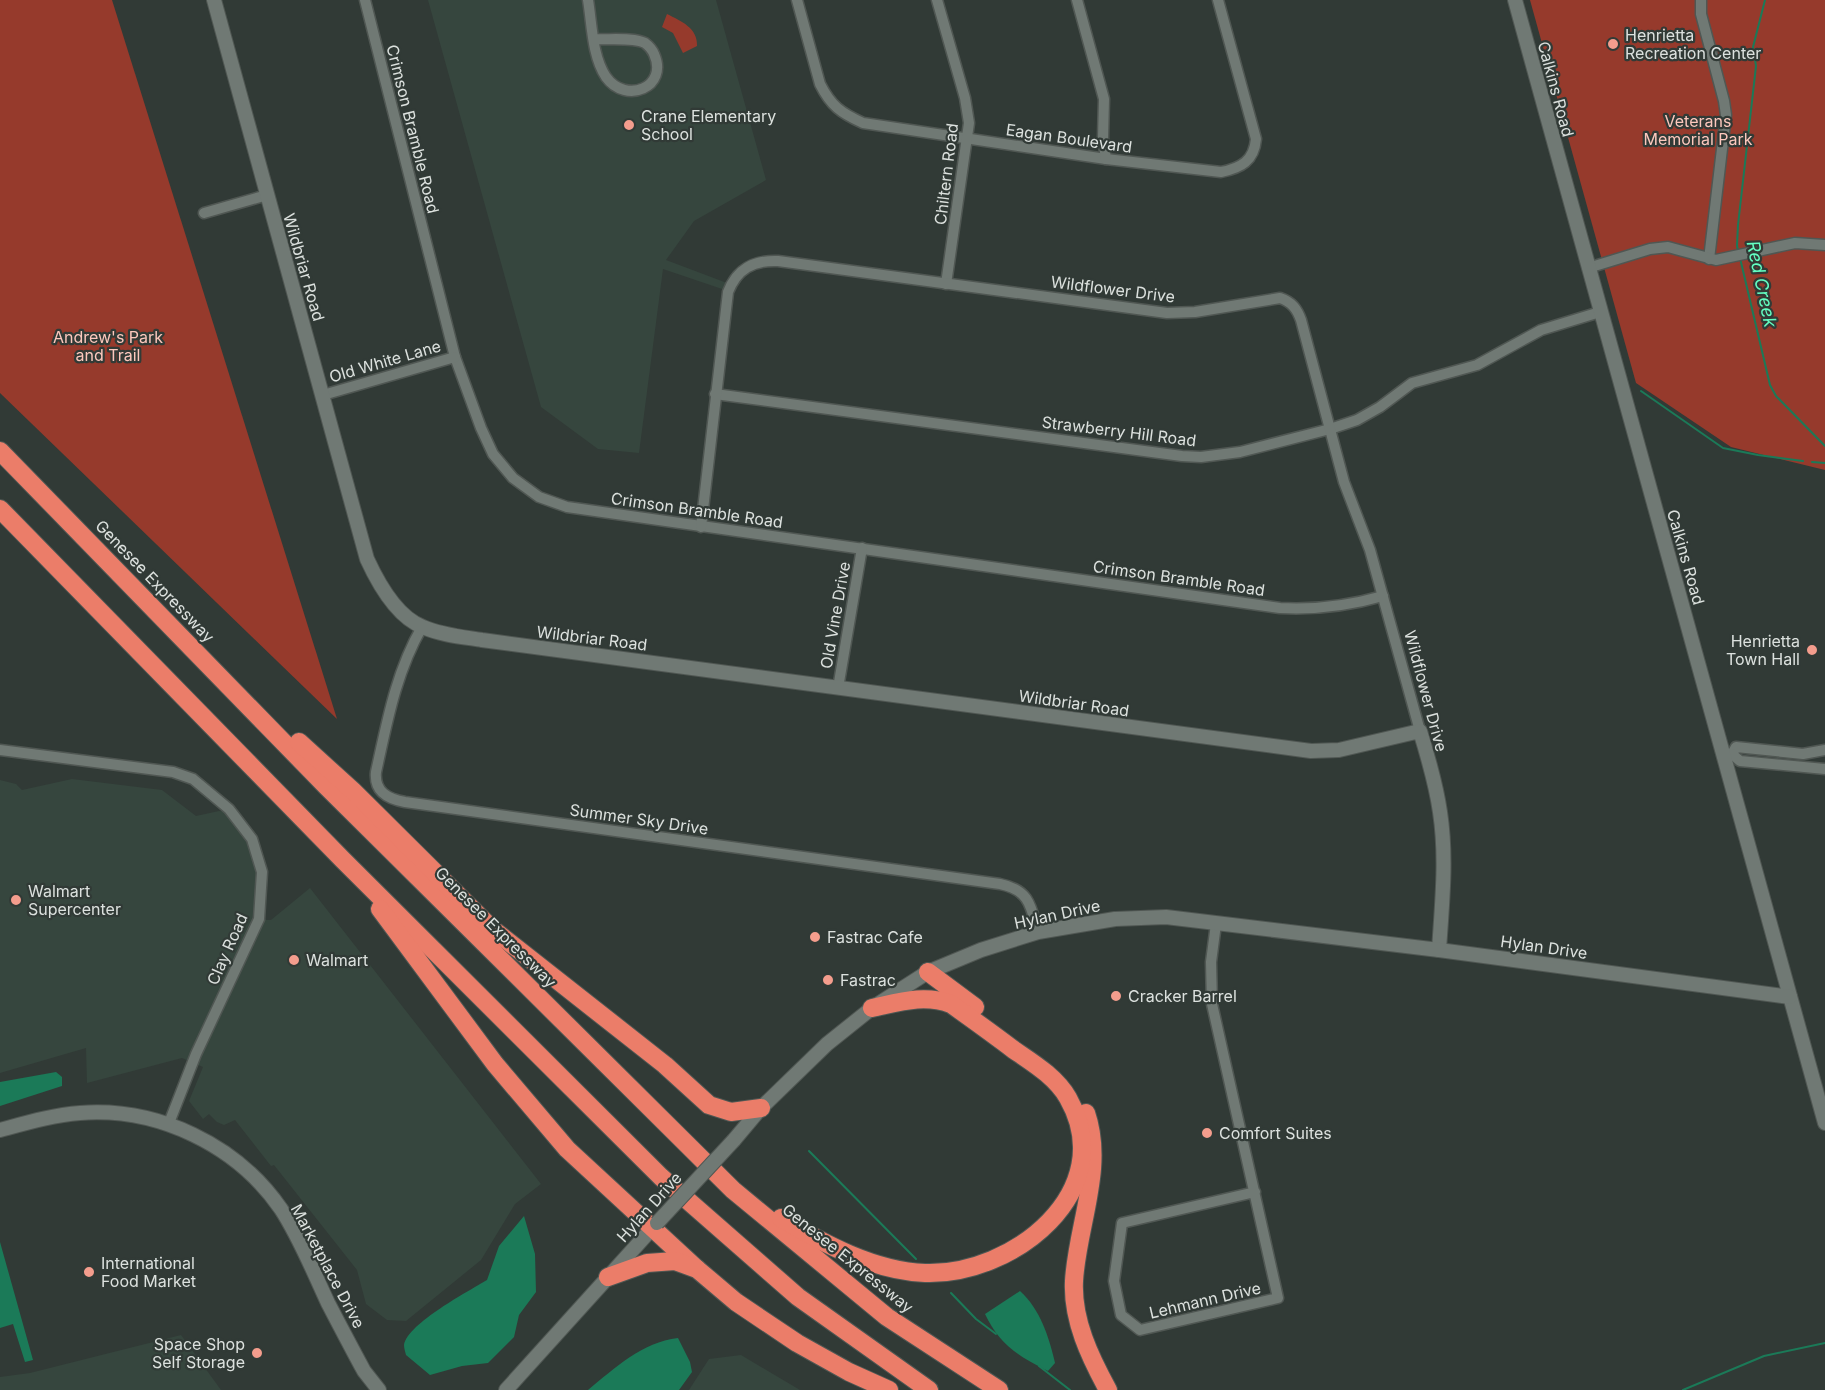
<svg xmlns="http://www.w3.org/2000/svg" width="1825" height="1390" viewBox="0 0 1825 1390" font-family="Inter,sans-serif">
<rect width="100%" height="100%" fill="#313a36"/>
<g fill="#36463e">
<polygon points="428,0 716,0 766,180 694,221 666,260 727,283 725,290 663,269 639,453 598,449 541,407"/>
<polygon points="72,779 162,790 196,816 219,811 238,813 267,878 264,917 266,920 271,920 310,888 541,1184 515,1204 481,1260 406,1321 387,1320 366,1304 357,1270 274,1165 271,1166 235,1120 224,1125 217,1122 209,1114 203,1119 189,1101 203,1067 182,1058 87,1083 86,1048 0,1073 0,780 16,784 22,790"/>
<polygon points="181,1335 221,1390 0,1390 0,1377 30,1373"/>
<polygon points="741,1355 800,1390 689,1390 709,1359"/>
</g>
<g fill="#963a2c">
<polygon points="0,0 112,0 337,719 0,393"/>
<polygon points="1530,0 1825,0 1825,470 1731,447 1636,383"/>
<path d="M667 14C681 21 698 28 697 46L683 53 673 33 662 27Z"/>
</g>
<g fill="#1b7a58">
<polygon points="56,1072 62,1077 62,1086 0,1106 0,1082"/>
<path d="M524 1216 535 1254 536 1292 519 1315 514 1337 488 1363 462 1366 430 1375 406 1355C405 1351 404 1348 404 1345 408 1323 469 1291 487 1280L499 1246Z"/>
<polygon points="0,1242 33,1360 25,1362 13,1324 0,1328"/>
<path d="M1020 1291C1040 1309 1049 1337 1055 1363L1048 1371C1019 1357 999 1344 985 1314Z"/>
<path d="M678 1338 690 1362 692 1372 679 1390H588C615 1368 642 1342 678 1338Z"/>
</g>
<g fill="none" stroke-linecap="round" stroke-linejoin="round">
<g stroke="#1b7a58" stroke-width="2">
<polyline points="1738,252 1737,245 1738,225 1756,66 1753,47 1765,0"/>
<polyline points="1740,258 1770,385 1776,396 1825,446"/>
<polyline points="1641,391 1723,448 1758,455 1803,461"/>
<polyline points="1812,462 1825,463"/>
<polyline points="809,1151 916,1259"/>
<polyline points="951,1293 976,1319 996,1334"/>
<polyline points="1039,1366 1070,1390"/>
<polyline points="1683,1390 1764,1356 1825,1343"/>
</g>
<g stroke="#505753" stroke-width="13">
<g id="street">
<path d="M365 0 455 357 481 428 493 454 513 478 539 497 567 507 1280 608C1316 610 1348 606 1383 596"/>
<path d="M588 0C592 24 592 56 606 77 626 105 669 87 654 54 652 49 649 46 645 43 634 37 607 40 594 39"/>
<path d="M797 0 820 84C831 106 841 113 863 123L1106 159 1221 172C1241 168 1254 161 1256 139L1218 0"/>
<polyline points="937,0 965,98 969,123 946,284"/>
<polyline points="1077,0 1104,99 1103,138 1106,159"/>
<polyline points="1701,0 1701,14 1724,101 1726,115 1709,259"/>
<polyline points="204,213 267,195"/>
<polyline points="1588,268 1650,249 1668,247 1716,260 1795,243 1825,245"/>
<polyline points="715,394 1182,456 1201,457 1240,452 1330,429 1357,420 1380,407 1412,383 1477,365 1541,330 1600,312"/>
<polyline points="323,395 455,357"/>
<path d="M701 527 728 292C737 269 753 260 778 261L1167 313 1195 312 1280 298C1292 302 1297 309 1301 320L1344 482 1370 550 1420 731"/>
<path d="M422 627C396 672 387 722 376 772 374 792 388 799 405 802L1000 884C1030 890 1031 907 1038 932"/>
<polyline points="838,688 862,548"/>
<polyline points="0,750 173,772 193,779 229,809 252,839 262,872 259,919 196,1054 169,1123"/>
<polyline points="1732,754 1736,747 1803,754 1825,750"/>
<polyline points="1724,755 1732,754 1740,761 1825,769"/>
<polyline points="1216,924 1211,962 1212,1004 1278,1298 1140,1330 1121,1315 1114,1281 1122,1223 1255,1192"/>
</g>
</g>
<g stroke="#505753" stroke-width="16">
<g id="secondary">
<path d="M214 0 367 559C378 583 397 617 423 627 441 635 463 637 482 640L1311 751 1339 750 1420 731C1428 757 1436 784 1440 812 1447 858 1442 903 1439 950"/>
<polyline points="1515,0 1825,1123"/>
<path d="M0 1130C26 1123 53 1115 80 1113 158 1107 237 1145 281 1209 300 1238 313 1271 328 1303 340 1326 352 1349 364 1371L379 1390"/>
<polyline points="734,1140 761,1108 827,1044 872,1008 928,972 981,950 1038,932 1115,919 1166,917 1439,950 1790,997"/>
<polyline points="506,1390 657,1223"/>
</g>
</g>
<g stroke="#505753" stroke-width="20">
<g id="highway">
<polyline points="0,451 326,786 733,1190 887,1317 999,1390"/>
<polyline points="0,509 343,860 661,1177 798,1297 929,1390"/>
<polyline points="299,742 353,791 491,928 665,1065 709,1105 731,1112 761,1108"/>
<polyline points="380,909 495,1064 567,1149 697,1269"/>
<polyline points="928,972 975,1007"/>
<path d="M1086 1113C1105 1168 1077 1226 1074 1281 1072 1320 1090 1357 1108 1390"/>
<path d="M781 1218C824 1244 874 1271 925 1273 1013 1276 1121 1191 1068 1098 1056 1077 1033 1063 1014 1050 993 1034 972 1019 951 1004 924 994 900 1002 872 1008"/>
<polyline points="608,1277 647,1263 675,1261 697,1269 736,1302 797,1343 849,1372 889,1390"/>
</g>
</g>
<use href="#street" stroke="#707974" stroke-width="10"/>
<use href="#secondary" stroke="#707974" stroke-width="14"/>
<use href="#highway" stroke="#eb7d69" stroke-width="18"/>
<g stroke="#505753" stroke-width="16" stroke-linecap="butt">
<polyline id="secondary-bridge" points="657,1223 734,1140"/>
</g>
<use href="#secondary-bridge" stroke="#707974" stroke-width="14"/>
</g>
<g fill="#f49d8d" stroke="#313a36" stroke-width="2">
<circle cx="1613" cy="44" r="6"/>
<circle cx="629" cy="125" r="6"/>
<circle cx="1812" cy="650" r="6"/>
<circle cx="16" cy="900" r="6"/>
<circle cx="815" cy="937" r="6"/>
<circle cx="294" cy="960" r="6"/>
<circle cx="828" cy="980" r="6"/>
<circle cx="1116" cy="996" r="6"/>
<circle cx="1207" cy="1133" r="6"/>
<circle cx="89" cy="1272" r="6"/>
<circle cx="257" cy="1353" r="6"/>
</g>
<g text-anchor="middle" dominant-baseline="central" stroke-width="4.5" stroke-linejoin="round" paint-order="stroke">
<g font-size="16" fill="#dce1de" stroke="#313a36" text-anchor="start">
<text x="1625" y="35">Henrietta<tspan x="1625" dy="18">Recreation Center</tspan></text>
<text x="641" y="116">Crane Elementary<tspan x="641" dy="18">School</tspan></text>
<text x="1800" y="641" text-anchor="end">Henrietta<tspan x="1800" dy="18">Town Hall</tspan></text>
<text x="28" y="891">Walmart<tspan x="28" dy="18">Supercenter</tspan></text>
<text x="827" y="937">Fastrac Cafe</text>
<text x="306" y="960">Walmart</text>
<text x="840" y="980">Fastrac</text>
<text x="1128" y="996">Cracker Barrel</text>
<text x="1219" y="1133">Comfort Suites</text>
<text x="101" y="1263">International<tspan x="101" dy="18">Food Market</tspan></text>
<text x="245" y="1344" text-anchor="end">Space Shop<tspan x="245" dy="18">Self Storage</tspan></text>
</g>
<g font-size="16" fill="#dce1de" stroke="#313a36">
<text transform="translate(1556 89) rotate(75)">Calkins Road</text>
<text transform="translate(413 129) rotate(76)">Crimson Bramble Road</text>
<text transform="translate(1069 138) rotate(8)">Eagan Boulevard</text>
<text transform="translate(946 174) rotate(-83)">Chiltern Road</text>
<text transform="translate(304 267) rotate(74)">Wildbriar Road</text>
<text transform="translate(1113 289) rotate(7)">Wildflower Drive</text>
<text transform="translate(385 361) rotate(-16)">Old White Lane</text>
<text transform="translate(1119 431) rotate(7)">Strawberry Hill Road</text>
<text transform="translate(697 510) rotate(8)">Crimson Bramble Road</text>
<text transform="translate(1686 557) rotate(74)">Calkins Road</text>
<text transform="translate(1179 578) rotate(8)">Crimson Bramble Road</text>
<text transform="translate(155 581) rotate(46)">Genesee Expressway</text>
<text transform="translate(835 615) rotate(-80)">Old Vine Drive</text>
<text transform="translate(592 638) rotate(7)">Wildbriar Road</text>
<text transform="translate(1426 691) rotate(75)">Wildflower Drive</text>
<text transform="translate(1074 703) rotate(8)">Wildbriar Road</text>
<text transform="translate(639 819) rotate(8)">Summer Sky Drive</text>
<text transform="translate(1057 914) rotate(-12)">Hylan Drive</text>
<text transform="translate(496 927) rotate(45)">Genesee Expressway</text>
<text transform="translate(1544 947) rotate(8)">Hylan Drive</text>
<text transform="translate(227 949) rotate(-66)">Clay Road</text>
<text transform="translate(649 1207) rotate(-48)">Hylan Drive</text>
<text transform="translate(848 1258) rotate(39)">Genesee Expressway</text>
<text transform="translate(328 1266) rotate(62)">Marketplace Drive</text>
<text transform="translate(1205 1300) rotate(-13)">Lehmann Drive</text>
</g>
<g font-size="16" fill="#fdc8bd" stroke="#313a36">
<text x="1698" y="121">Veterans<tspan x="1698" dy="18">Memorial Park</tspan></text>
<text x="108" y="337">Andrew's Park<tspan x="108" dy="18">and Trail</tspan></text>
</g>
<g font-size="18" font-style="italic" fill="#63fdc1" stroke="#313a36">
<text transform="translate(1762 284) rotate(78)">Red Creek</text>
</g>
</g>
</svg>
